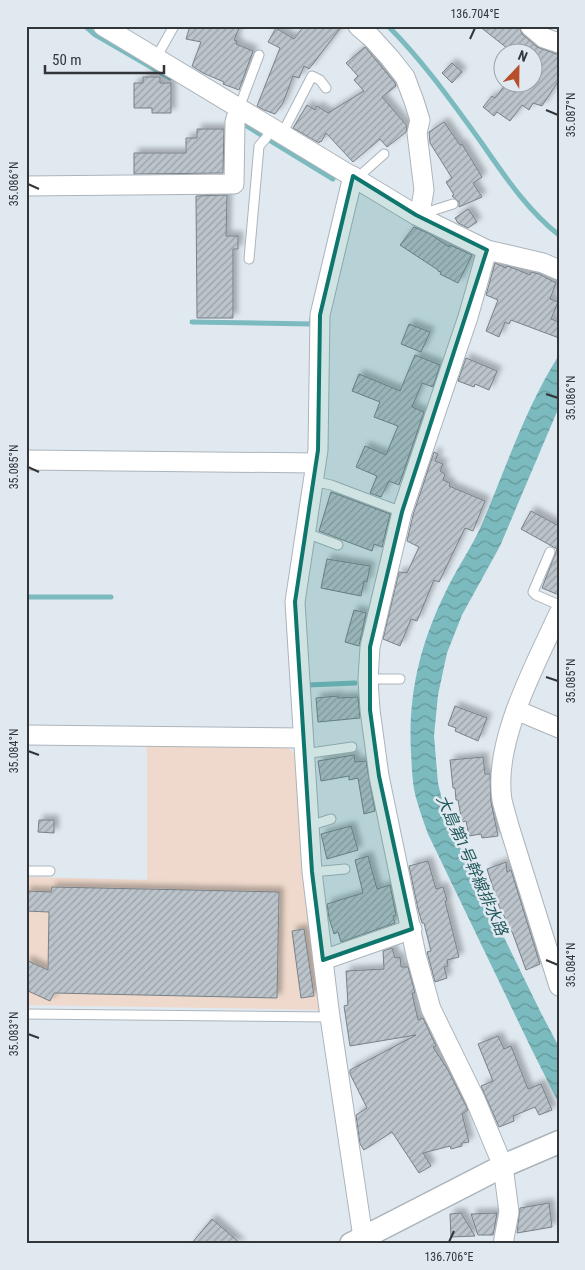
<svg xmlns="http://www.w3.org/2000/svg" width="585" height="1270" viewBox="0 0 585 1270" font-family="'Roboto Condensed','Noto Sans JP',sans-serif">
<defs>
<pattern id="water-waves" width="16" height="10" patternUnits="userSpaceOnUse" patternTransform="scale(1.25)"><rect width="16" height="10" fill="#7bbabe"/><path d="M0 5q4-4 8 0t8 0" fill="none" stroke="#65989b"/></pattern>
<pattern id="building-hatch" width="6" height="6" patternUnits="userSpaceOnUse" patternTransform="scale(1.25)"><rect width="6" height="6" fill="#bcc4cb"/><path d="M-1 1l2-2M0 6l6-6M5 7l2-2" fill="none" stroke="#99a0a6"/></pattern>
<filter id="shadow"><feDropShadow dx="4.5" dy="-4.5" stdDeviation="2.5" flood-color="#0004"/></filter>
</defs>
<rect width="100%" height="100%" fill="#e0e9f0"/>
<polygon fill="#efd9cc" points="147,744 285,745 296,755 323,1010 26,1005 26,877 147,880"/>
<path fill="url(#water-waves)" d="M559 355V407L500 546 462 615 447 653 438 695 434 736 438 783 444 808 457 841 540 1011 559 1047V1104L531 1048 428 834C424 823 420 812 417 801 412 786 412 768 411 752 408 694 420 644 446 591 457 568 472 547 482 524 506 467 526 407 559 355Z"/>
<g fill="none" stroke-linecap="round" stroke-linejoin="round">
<g stroke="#7bbabe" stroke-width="5">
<polyline points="85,26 94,34 170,78"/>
<path d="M388 26C423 61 452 102 481 142 504 175 527 210 559 235"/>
<polyline points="242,123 261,135"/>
<polyline points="271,141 333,179"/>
<polyline points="192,322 311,324 312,318"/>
<polyline points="26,597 111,597"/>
<polyline points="308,685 355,683"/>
</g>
</g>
<g fill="url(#building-hatch)" stroke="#798187" filter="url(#shadow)">
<polygon points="190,26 240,26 234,40 237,41 236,44 253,51 239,90 223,84 224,82 203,73 192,66 201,42 186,39"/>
<polygon points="304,26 342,26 309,69 304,66 299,78 293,76 283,103 275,114 264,110 257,106 280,48 268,42 276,28 294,39"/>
<polygon points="479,26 519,26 522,34 537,47 559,55 559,80 542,106 533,103 529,110 522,105 510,121 497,112 494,116 483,107 492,96 495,98 505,85 508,87 512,82 532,82 532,52 512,52"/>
<polygon points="365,47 395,83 396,86 382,97 407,126 406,132 387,147 380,139 353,162 326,133 321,142 320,141 319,143 293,128 307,105 315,110 317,106 328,113 364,91 354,80 358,76 346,63"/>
<polygon points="452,63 462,72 452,83 442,73"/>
<polygon points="143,77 160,77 160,83 171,83 171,113 152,113 152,108 134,108 134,83 143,83"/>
<polygon points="444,122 460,145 462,144 482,177 473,183 482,197 459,207 459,202 452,196 454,195 446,182 452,178 430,143 429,132"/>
<polygon points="197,129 224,129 223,173 134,174 134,153 186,153 186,138 197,138"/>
<polygon points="227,195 226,236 238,236 238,249 233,249 233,318 197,318 196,196"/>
<polygon points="468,209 477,222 468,228 458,223 455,218"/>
<polygon points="414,227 430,234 449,247 450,245 472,255 458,283 440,274 441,272 438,271 438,270 400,245"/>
<polygon points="495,263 506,268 507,266 513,268 530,275 531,272 539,274 556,283 550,299 558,302 551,319 559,322 559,338 511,320 509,324 505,322 499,337 486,331 498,300 486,295"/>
<polygon points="409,324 430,332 421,352 401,344"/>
<polygon points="415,355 440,365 433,387 422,383 412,407 424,412 399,485 389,481 381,497 370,493 377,476 356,467 365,446 386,455 398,426 374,417 380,402 352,391 359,374 400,391"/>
<polygon points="466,358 497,371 489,390 475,384 474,387 458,381"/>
<polygon points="434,452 438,454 435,461 443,464 440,471 445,474 443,480 450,483 449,486 485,501 473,531 465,528 439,582 434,580 417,621 411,619 400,646 383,639 399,572 407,573 419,547 407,541 413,515"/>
<polygon points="331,492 390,514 382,547 374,544 372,551 319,531"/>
<polygon points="531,511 559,526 559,595 542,588 557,549 521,529"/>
<polygon points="327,559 370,566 367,582 364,581 361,596 321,588"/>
<polygon points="354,610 366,613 359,646 345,642"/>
<polygon points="338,696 338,698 358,697 360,718 318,722 316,698"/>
<polygon points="455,706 487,718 478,741 455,731 456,728 448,725"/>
<polygon points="354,755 355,762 366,761 375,811 364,814 358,778 349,780 349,776 321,781 318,761"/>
<polygon points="483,757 485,774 490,774 491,802 498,836 482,838 481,834 469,836 466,821 462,822 458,800 456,800 455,788 453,788 450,760"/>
<polygon points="39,820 54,820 54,833 38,832"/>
<polygon points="351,826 358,850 327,859 321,834"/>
<polygon points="368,856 377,889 390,885 396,915 393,916 395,923 341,942 338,932 334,934 329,918 327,904 363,893 355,860"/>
<polygon points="428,861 436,889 443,887 447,900 445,901 459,957 447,960 448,966 444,967 447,978 435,982 427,952 431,951 424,923 422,923 418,909 409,866"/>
<polygon points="506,862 507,872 511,870 540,964 526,970 513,934 499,906 487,869"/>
<polygon points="52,887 279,892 277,998 54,993 50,1001 26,990 26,960 48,970 49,912 26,911 26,891 51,892"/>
<polygon points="304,929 314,996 301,998 292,931"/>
<polygon points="392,948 395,958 400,957 401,967 408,967 415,993 412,993 418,1020 423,1018 436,1046 433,1047 448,1070 468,1110 462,1114 469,1142 462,1143 462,1146 451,1149 450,1146 423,1153 431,1166 419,1173 392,1132 364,1150 360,1144 356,1115 367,1108 350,1074 350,1070 416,1035 350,1046 344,1006 348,1005 346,971 384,969 383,951"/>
<polygon points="498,1036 504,1049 511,1046 528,1089 541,1084 552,1110 539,1115 535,1107 513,1116 514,1121 499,1127 481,1086 493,1081 478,1044"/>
<polygon points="549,1203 552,1227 517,1233 520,1208"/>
<polygon points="461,1213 475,1236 451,1237 450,1214"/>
<polygon points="497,1213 493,1235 478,1235 471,1214"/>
<polygon points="212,1219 241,1244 191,1244"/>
</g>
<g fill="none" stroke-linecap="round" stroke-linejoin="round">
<g stroke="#acb4bb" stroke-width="11">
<g id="service">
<polyline points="156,58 174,26"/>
<polyline points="239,108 259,55"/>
<polyline points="282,134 312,76 320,80 326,88"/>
<polyline points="356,179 384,154"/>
<polyline points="421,207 431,211 453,204"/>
<polyline points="249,259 259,146 266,138 272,128"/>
<polyline points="313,481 331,485 402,512"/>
<polyline points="306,533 338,545"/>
<polyline points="550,552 533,592 536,595 559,605"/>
<polyline points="368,679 400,679"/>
<polyline points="304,754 352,747"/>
<polyline points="309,826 331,819"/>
<polyline points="26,871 50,871"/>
<polyline points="312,872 345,869"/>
<polyline points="26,1014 330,1017"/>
</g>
</g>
<g stroke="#acb4bb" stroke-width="21">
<g id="minor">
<polyline points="103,26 416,215 487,250 543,263 559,270"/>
<polyline points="358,26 372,38 390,58 405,77 414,101 420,120 417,133 424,190 421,207 416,215"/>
<polyline points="530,26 544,38 559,43"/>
<polyline points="353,176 320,315 318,450 295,602 312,872 330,1017 364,1244"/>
<polyline points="26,186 234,184 235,122 239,108"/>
<polyline points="487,250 468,317 402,512 370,647 368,679 370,710 379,776 416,955 431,1009 475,1099 503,1166 509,1212 503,1244"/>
<polyline points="26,460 315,463"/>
<path d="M559 613C535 666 493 741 502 800 504 809 507 818 509 826L559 986"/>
<polyline points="516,710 559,728"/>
<polyline points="26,735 303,738"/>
<polyline points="323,960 412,929"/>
</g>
</g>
<g stroke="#acb4bb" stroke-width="25">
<polyline id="tertiary" points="351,1244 503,1166 559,1142"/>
</g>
<use href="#service" stroke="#fff" stroke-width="9"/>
<use href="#minor" stroke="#fff" stroke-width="19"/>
<use href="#tertiary" stroke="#fff" stroke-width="22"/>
</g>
<path fill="#0f766e" fill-opacity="0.2" stroke="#0f766e" stroke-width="4" stroke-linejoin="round" d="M353 176 416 215 487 250 402 512 370 647V710L379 776 412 929 323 960 312 872 295 602 318 450 320 315Z"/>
<path fill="none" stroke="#323639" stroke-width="2" d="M470 39 475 28M546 110 558 115M28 184 39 189M546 394 558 398M28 467 39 472M546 677 558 681M28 751 39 755M546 960 558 965M28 1034 39 1038M449 1242 454 1231"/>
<g text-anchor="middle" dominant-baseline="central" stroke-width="5" stroke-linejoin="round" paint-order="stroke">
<g font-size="16" font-style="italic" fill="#22585c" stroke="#e0e9f0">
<text transform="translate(472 865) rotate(66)">大島第1号幹線排水路</text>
</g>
</g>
<rect width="585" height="1270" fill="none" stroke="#e0e9f0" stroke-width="55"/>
<g transform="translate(518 68) rotate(22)"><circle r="24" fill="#e0e9f0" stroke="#9aa1a7"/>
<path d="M0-4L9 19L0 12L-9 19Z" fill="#b74f2a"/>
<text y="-8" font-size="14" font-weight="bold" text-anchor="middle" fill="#323639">N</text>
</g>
<path d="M45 65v8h119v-8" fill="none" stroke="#323639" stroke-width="2.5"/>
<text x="52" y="65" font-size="15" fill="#323639" stroke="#e0e9f0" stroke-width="4" paint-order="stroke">50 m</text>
<rect x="28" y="28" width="530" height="1214" fill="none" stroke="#323639" stroke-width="2"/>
<g font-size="12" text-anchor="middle" fill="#323639">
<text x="475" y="18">136.704°E</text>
<text transform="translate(571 115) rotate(-90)" y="4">35.087°N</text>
<text transform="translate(14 184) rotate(-90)" y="4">35.086°N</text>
<text transform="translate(571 398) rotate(-90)" y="4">35.086°N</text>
<text transform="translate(14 467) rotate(-90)" y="4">35.085°N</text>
<text transform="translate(571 681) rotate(-90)" y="4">35.085°N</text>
<text transform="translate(14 751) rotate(-90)" y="4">35.084°N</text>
<text transform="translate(571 965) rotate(-90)" y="4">35.084°N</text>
<text transform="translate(14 1034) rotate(-90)" y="4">35.083°N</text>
<text x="449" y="1261">136.706°E</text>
</g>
</svg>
